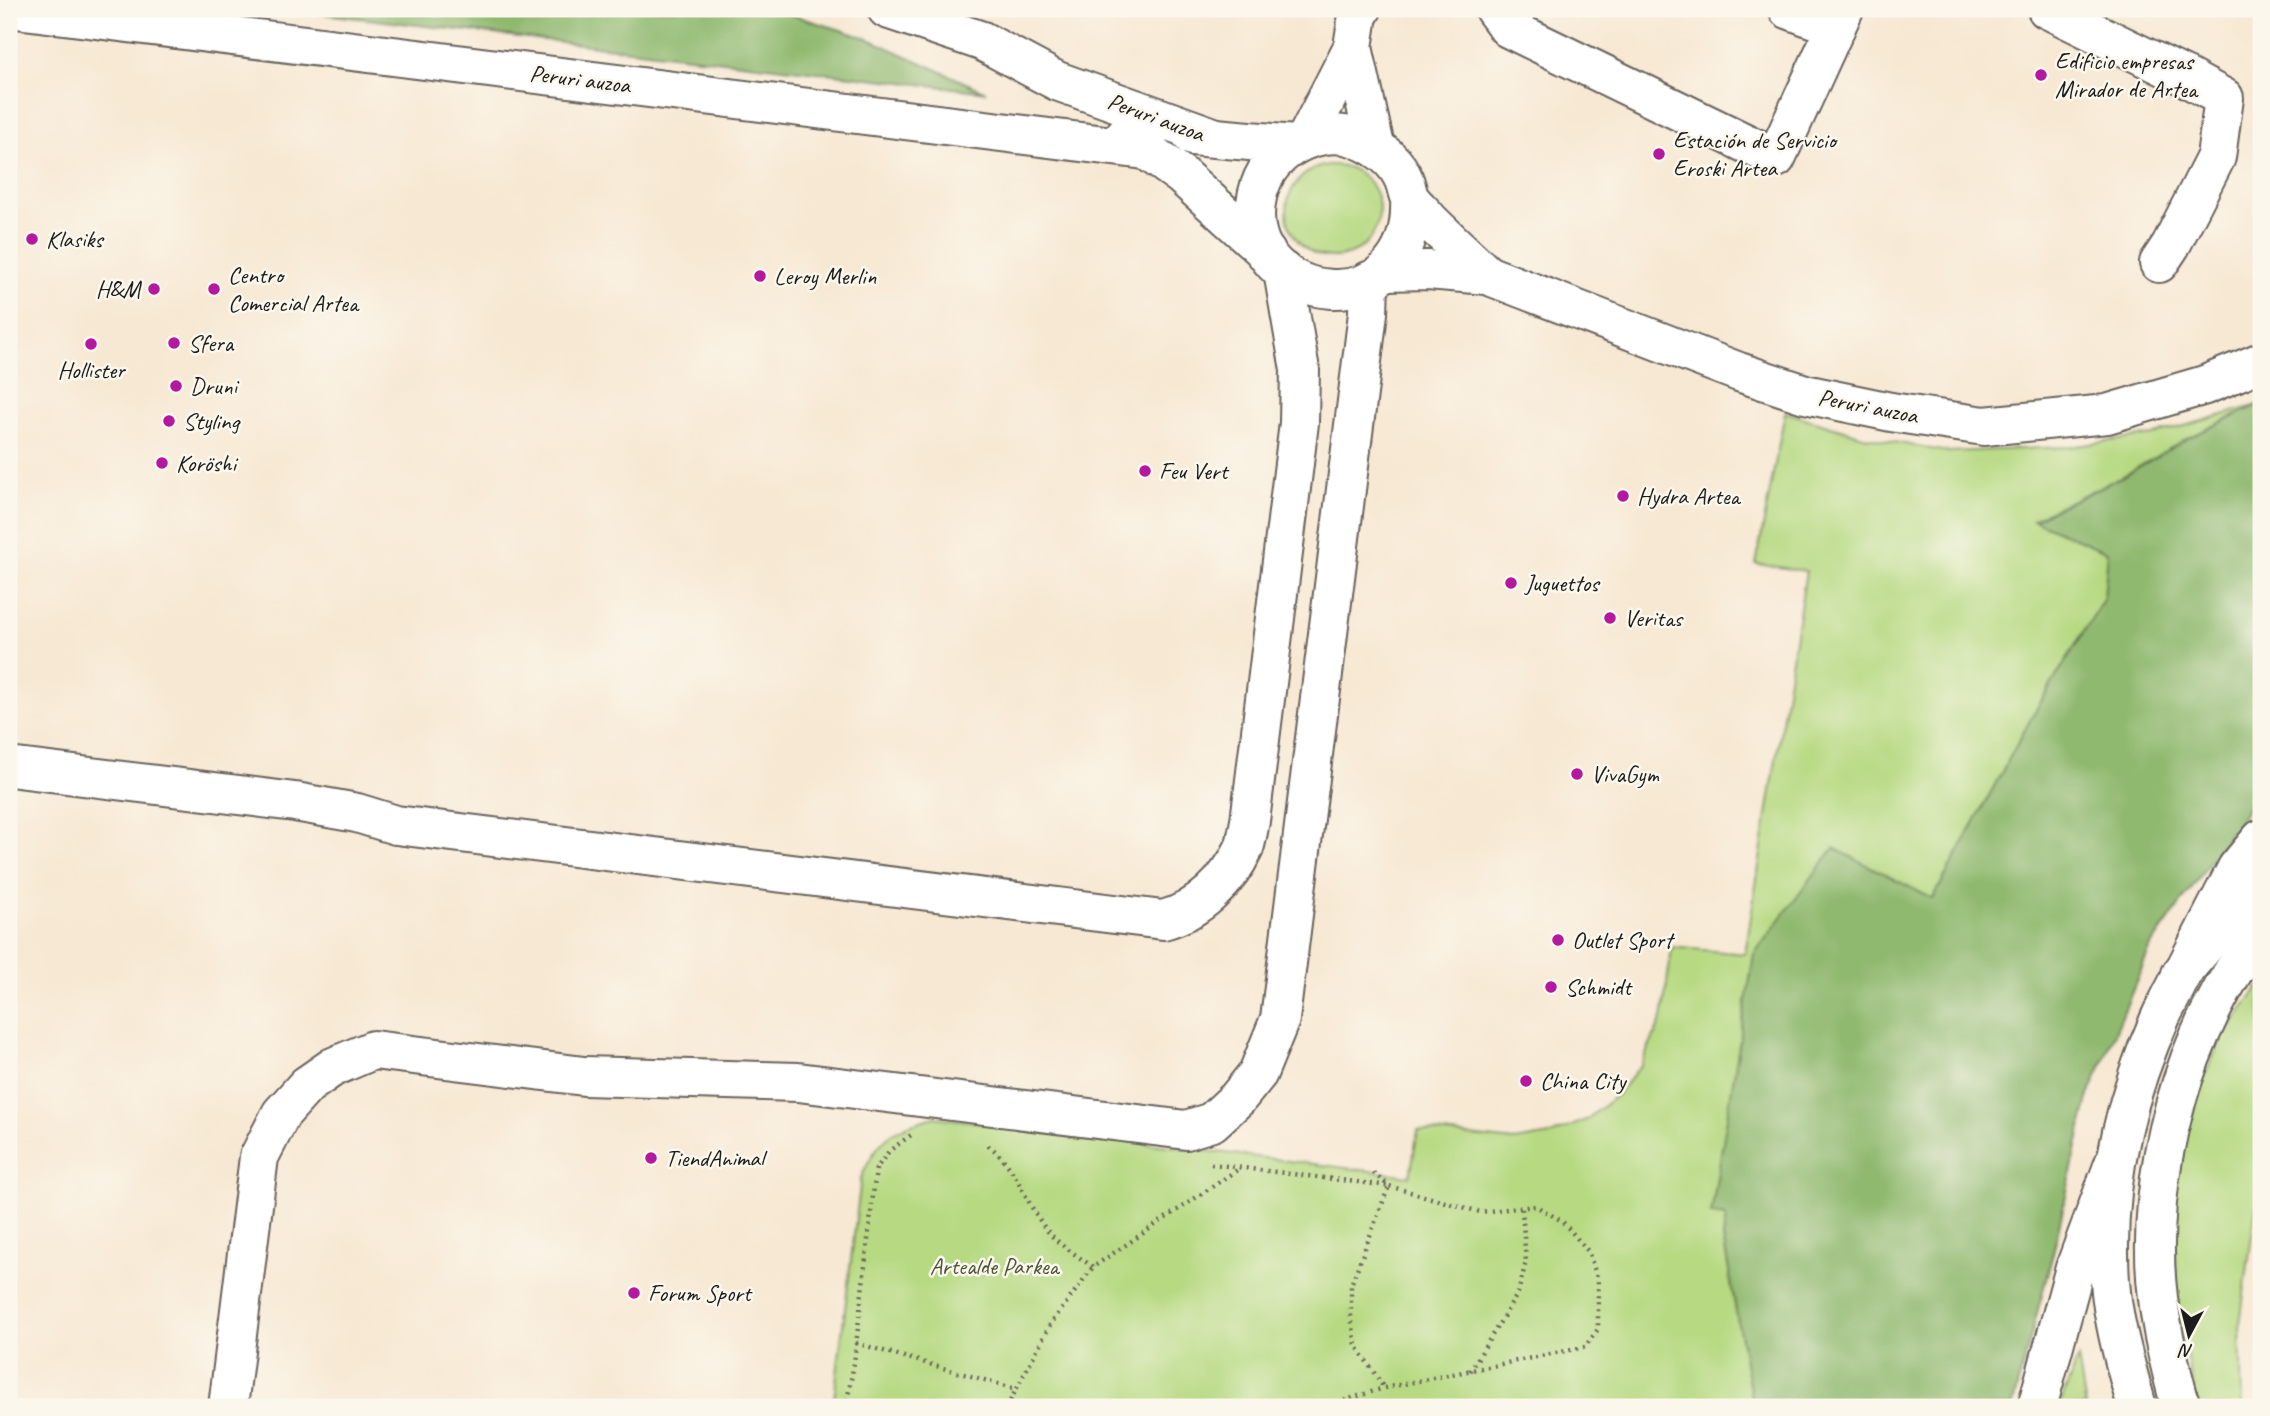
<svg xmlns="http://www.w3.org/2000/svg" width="2270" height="1416" viewBox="0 0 2270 1416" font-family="Caveat,sans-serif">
<rect width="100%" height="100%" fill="#fbf7ec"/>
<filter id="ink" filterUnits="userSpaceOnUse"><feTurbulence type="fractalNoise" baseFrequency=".0143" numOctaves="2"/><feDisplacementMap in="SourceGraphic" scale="14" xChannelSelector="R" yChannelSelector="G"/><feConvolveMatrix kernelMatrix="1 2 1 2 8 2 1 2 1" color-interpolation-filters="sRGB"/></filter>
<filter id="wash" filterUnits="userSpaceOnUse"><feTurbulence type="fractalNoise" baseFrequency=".00686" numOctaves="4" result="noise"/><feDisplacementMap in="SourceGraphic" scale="28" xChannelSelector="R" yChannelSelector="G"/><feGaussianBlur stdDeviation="1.57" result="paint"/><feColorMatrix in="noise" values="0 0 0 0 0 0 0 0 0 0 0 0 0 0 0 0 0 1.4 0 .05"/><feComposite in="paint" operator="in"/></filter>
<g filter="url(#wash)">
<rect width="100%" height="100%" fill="#f7e8d3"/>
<g fill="#b6d981" stroke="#697a4e" stroke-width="2">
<circle cx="1333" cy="211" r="46"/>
<path d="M2261 404 2190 437 2125 475 2033 519 2108 552 2104 598 2034 713 1932 900 1711 1213 1726 1216 1723 1237 1753 1407H833L861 1178C878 1137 894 1127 935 1117L1410 1176 1418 1130 1514 1141 1551 1135 1586 1120 1616 1096 1641 1065 1662 1019 1672 947 1745 954 1806 571 1756 564 1785 412 1867 437 1947 452 2070 447 2153 435Z"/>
<polygon points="2261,984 2261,1191 2255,1212 2240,1324 2242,1407 2197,1407 2182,1335 2169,1207 2189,1109 2221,1040"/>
<polygon points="2078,1358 2086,1407 2059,1407"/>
</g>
<g fill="#90b96f" stroke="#566a46" stroke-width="2">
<polygon points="282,9 773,9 867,38 986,92"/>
<polygon points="2261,404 2261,789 2151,946 2088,1098 2053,1253 2012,1407 1753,1407 1723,1237 1726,1216 1711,1214 1754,954 1834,848 1933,899 2034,713 2104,599 2108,552 2033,520 2125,475 2190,437"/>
</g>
</g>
<g filter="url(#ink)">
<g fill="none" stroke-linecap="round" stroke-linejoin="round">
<g stroke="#69635c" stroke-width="42">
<g id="minor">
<polyline points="16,9 1145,150"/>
<polyline points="887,9 982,41 1057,81 1216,138"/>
<polyline points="1494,9 1508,28 1776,158 1844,9"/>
<polyline points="1788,9 1836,27"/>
<polyline points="2047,9 2184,76 2224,98 2216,157 2171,245 2159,263"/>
<polyline points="1353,47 1375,146"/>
<polyline points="1125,135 1181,175 1266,252"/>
<polyline points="1192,136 1295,145"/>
<polyline points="1306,139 1353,47 1358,15 1362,9"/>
<path d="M1410 199C1416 331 1241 305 1256 203 1259 181 1269 163 1287 150 1306 136 1336 129 1358 139 1377 147 1396 160 1404 180 1407 187 1407 195 1411 200 1416 207 1424 213 1429 220 1448 239 1468 257 1487 275"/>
<polyline points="1385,271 1428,270 1487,275 1739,372 1805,394 1891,412 1984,426 2107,414 2205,385 2261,362"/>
<path d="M9 767 295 802 357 813 396 825 1163 920C1198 911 1229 881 1244 848 1247 840 1248 830 1250 821L1299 423 1300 370 1283 271"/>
<polyline points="228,1407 259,1157 281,1114 307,1085 333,1067 373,1050 584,1076 798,1082 1186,1130 1212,1122 1237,1099 1258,1073 1280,1019 1368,313 1369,281"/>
<path d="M2137 1407C2126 1366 2113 1324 2110 1281 2104 1188 2124 1098 2162 1014L2237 868 2261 839"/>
</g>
</g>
<g stroke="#69635c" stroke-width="42">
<g id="highway">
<polyline points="2181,974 2261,879"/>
<polyline points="2037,1407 2075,1268 2115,1161"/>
<path d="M2181 1407C2171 1371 2162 1335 2158 1298 2143 1178 2184 1026 2261 933"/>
</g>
</g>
<g stroke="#69635c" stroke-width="4.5" stroke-dasharray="2 5" stroke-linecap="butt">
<path d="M988 1145C1016 1166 1023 1197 1043 1225 1055 1243 1077 1255 1093 1267"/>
<polyline points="1211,1164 1389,1186 1351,1285 1351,1316 1356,1345 1384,1388"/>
<polyline points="856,1343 1016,1389"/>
<polyline points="1470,1371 1518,1293 1526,1262 1522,1209"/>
<polyline points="846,1407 854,1363 876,1169 889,1151 911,1135"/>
<polyline points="1007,1407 1050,1325 1093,1267 1240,1168"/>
<polyline points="1324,1407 1384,1388 1585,1347 1598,1329 1598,1280 1588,1251 1562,1221 1536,1206 1480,1212 1389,1186 1371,1171"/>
</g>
<use href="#minor" stroke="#fff" stroke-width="38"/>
<use href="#highway" stroke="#fff" stroke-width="38"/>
</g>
</g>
<g fill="#b5179e" stroke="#fbf7ec" stroke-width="2.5">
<circle cx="2041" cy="75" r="7"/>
<circle cx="1659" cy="154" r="7"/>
<circle cx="32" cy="239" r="7"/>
<circle cx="760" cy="276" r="7"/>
<circle cx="154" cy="289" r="7"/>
<circle cx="214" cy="289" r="7"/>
<circle cx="174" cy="343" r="7"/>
<circle cx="91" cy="344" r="7"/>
<circle cx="176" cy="386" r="7"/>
<circle cx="169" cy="421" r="7"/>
<circle cx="162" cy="463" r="7"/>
<circle cx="1145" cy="471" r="7"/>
<circle cx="1623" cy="496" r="7"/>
<circle cx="1511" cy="583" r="7"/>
<circle cx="1610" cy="618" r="7"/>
<circle cx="1577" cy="774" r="7"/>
<circle cx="1558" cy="940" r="7"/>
<circle cx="1551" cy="987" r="7"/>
<circle cx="1526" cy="1081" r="7"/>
<circle cx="651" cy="1158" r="7"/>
<circle cx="634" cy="1293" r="7"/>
</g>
<g text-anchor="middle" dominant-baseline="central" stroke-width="5" stroke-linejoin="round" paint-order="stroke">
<g font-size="24" fill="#1c1c1c" stroke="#fbf7ec" text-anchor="start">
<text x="2055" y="61">Edificio empresas<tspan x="2055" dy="28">Mirador de Artea</tspan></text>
<text x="1673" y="140">Estación de Servicio<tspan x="1673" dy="28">Eroski Artea</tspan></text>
<text x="46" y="239">Klasiks</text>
<text x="228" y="275">Centro<tspan x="228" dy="28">Comercial Artea</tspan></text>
<text x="774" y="276">Leroy Merlin</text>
<text x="140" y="289" text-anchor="end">H&amp;M</text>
<text x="188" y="343">Sfera</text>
<text x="91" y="370" text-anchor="middle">Hollister</text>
<text x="190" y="386">Druni</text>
<text x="183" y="421">Styling</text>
<text x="176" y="463">Koröshi</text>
<text x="1159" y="471">Feu Vert</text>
<text x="1637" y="496">Hydra Artea</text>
<text x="1525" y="583">Juguettos</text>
<text x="1624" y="618">Veritas</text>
<text x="1591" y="774">VivaGym</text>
<text x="1572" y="940">Outlet Sport</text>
<text x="1565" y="987">Schmidt</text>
<text x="1540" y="1081">China City</text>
<text x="665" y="1158">TiendAnimal</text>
<text x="648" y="1293">Forum Sport</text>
</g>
<g font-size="24" fill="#1c1c1c" stroke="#fbf7ec">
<text transform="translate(580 79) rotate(7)">Peruri auzoa</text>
<text transform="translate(1156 117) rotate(20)">Peruri auzoa</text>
<text transform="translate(1868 406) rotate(11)">Peruri auzoa</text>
</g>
<g font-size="24" fill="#4a553a" stroke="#fbf7ec">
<text x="994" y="1266">Artealde Parkea</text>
</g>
</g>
<rect width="2270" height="1416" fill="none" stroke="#fbf7ec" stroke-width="35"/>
<g transform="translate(2189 1335) rotate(187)" stroke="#fbf7ec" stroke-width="5" paint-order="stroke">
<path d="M0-5L12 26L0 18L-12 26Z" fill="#1c1c1c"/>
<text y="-10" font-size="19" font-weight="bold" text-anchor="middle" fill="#1c1c1c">N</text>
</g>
</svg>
